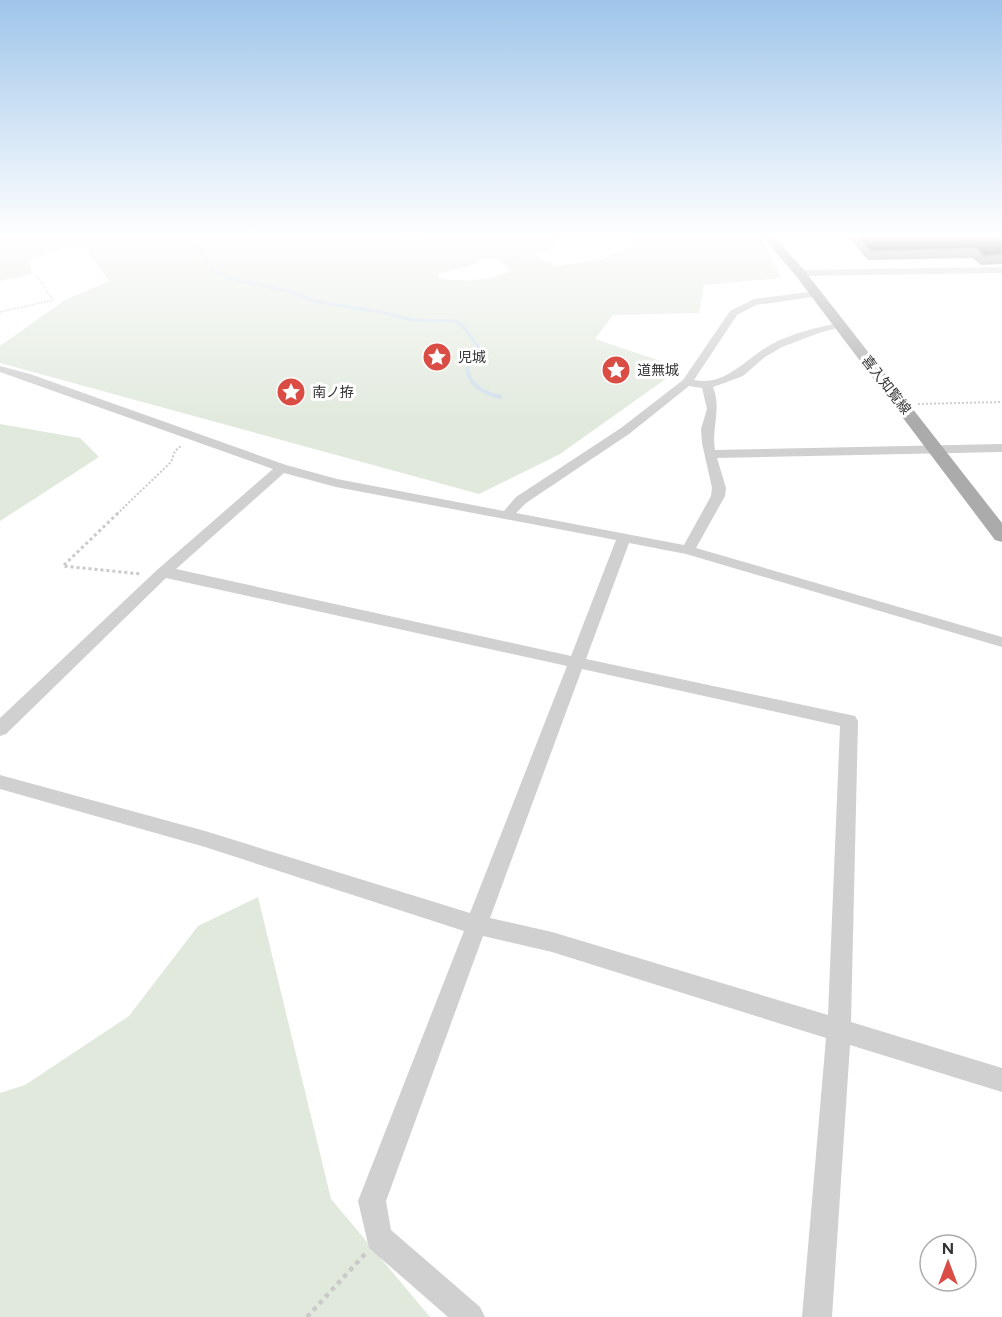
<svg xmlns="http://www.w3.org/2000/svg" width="1002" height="1317" viewBox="0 0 1002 1317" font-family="Figtree,'Noto Sans JP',sans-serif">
<rect width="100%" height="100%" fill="#fff"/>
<g fill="#e1e9dd" fill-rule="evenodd">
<path d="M0 237H388L418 242 427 237H554L559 246 534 256 557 266 603 259 630 246 635 237H762L781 278 704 285 699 313 613 315 595 339 681 368 560 454 479 494 0 363V346L65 300 109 281 88 252 91 248 71 246 28 259 33 274 0 281ZM481 259C493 258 504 257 509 270 498 281 452 283 438 277L440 273 471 266Z"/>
<polygon points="0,424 80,438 99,457 0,521"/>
<polygon points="258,897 331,1199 430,1317 0,1317 0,1093 25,1085 129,1016 198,926"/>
</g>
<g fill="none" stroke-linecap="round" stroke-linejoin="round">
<polyline stroke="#d1deec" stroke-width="3" points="193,237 213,270 228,278 292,292 314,301 385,313 411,320 456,321 462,325 480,349 475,358"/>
<path stroke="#d1deec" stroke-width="4" d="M477 357 467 364C467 384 482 393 500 397"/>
<g stroke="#cacaca" stroke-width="1.5" stroke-dasharray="1.5 1.5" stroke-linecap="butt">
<polyline points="473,237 474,240 481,240 481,244"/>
<polyline points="453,243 488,243 507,237"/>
<polyline points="518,244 534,242 539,237"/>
<polyline points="501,264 516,258 518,244 507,237"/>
<polyline points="0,312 53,300 36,275"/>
</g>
<g stroke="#cacaca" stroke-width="2" stroke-dasharray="2 2" stroke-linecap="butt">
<polyline points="918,404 1002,402"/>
<polyline points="117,514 171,462 175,451 182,445"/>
</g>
<polyline stroke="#cacaca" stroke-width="3" stroke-dasharray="3 3" stroke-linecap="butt" points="118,513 63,566 141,574"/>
<polyline stroke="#cacaca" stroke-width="4.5" stroke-dasharray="4.5 4.5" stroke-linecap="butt" points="307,1317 365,1254"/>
<g fill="#d0d0d0" fill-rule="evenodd">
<polygon points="1002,267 1002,273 800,276 796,273 800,270"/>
<path d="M816 291 821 294 819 296 756 305 737 315 694 380C726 387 746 358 772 344 793 333 817 327 840 323L845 326 819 333 782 347 765 357 743 376 713 387C722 409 711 428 715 450L1002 444V452L717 458 726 488 725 496 696 548 1002 637V647L686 554 629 543 586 659 855 716 858 721 851 1022 1002 1068V1092L850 1045 832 1317H802L826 1038 552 952 483 936 386 1201 391 1230 480 1307 485 1317H448L369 1248 358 1201 464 931 205 847 0 789V775L205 831 470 913 567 666 166 578 6 734 0 736V718L157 570 273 469 0 372V366L30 374 286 465 337 479 504 511 516 497 621 428 683 380 730 311 754 299ZM689 386 702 388 707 409 701 429 702 443 712 488 711 496 684 545 516 513 526 503 629 434ZM284 473 336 487 616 540 571 656 176 569ZM582 669 840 726 828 1015 552 932 490 918Z"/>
</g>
<polygon fill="#ababab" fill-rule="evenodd" points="763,237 774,237 804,270 1002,523 1002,542 995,540 796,276"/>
</g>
<polygon fill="#8c8c8c" points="848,237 1002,237 1002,264 981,265 973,258 868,260"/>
<polygon fill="#1a1a1a" stroke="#5f5f5f" stroke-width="1.5" points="858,237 1002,237 1002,254 984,256 976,248 871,251"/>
<linearGradient id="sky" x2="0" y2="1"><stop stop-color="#9fc5ea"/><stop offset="0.56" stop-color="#fff"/><stop offset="1" stop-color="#fff" stop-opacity="0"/></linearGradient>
<rect width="1002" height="421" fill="url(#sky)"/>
<defs>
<g id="sight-disc" transform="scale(1.5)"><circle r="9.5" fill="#d94d45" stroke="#fff"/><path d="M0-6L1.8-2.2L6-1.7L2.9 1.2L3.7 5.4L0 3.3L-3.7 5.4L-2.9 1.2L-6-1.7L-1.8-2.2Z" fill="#fff"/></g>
</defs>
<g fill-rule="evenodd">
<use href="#sight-disc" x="437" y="357"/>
<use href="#sight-disc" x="616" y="370"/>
<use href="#sight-disc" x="291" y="392"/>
</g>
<g text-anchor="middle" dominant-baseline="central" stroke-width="6" stroke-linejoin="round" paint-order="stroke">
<g font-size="14" fill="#333" stroke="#fff" text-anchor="start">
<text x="458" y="357">児城</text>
<text x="637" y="370">道無城</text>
<text x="312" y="392">南ノ拵</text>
</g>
<g font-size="14" fill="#333" stroke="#fff">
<text transform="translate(886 385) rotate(52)">喜入知覧線</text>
</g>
</g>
<g transform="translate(948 1263)"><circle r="28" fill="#ffffff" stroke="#adadad" stroke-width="1.5"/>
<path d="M0-4.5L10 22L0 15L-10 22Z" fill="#d94d45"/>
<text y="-9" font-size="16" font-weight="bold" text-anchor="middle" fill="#333333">N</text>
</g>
</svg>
